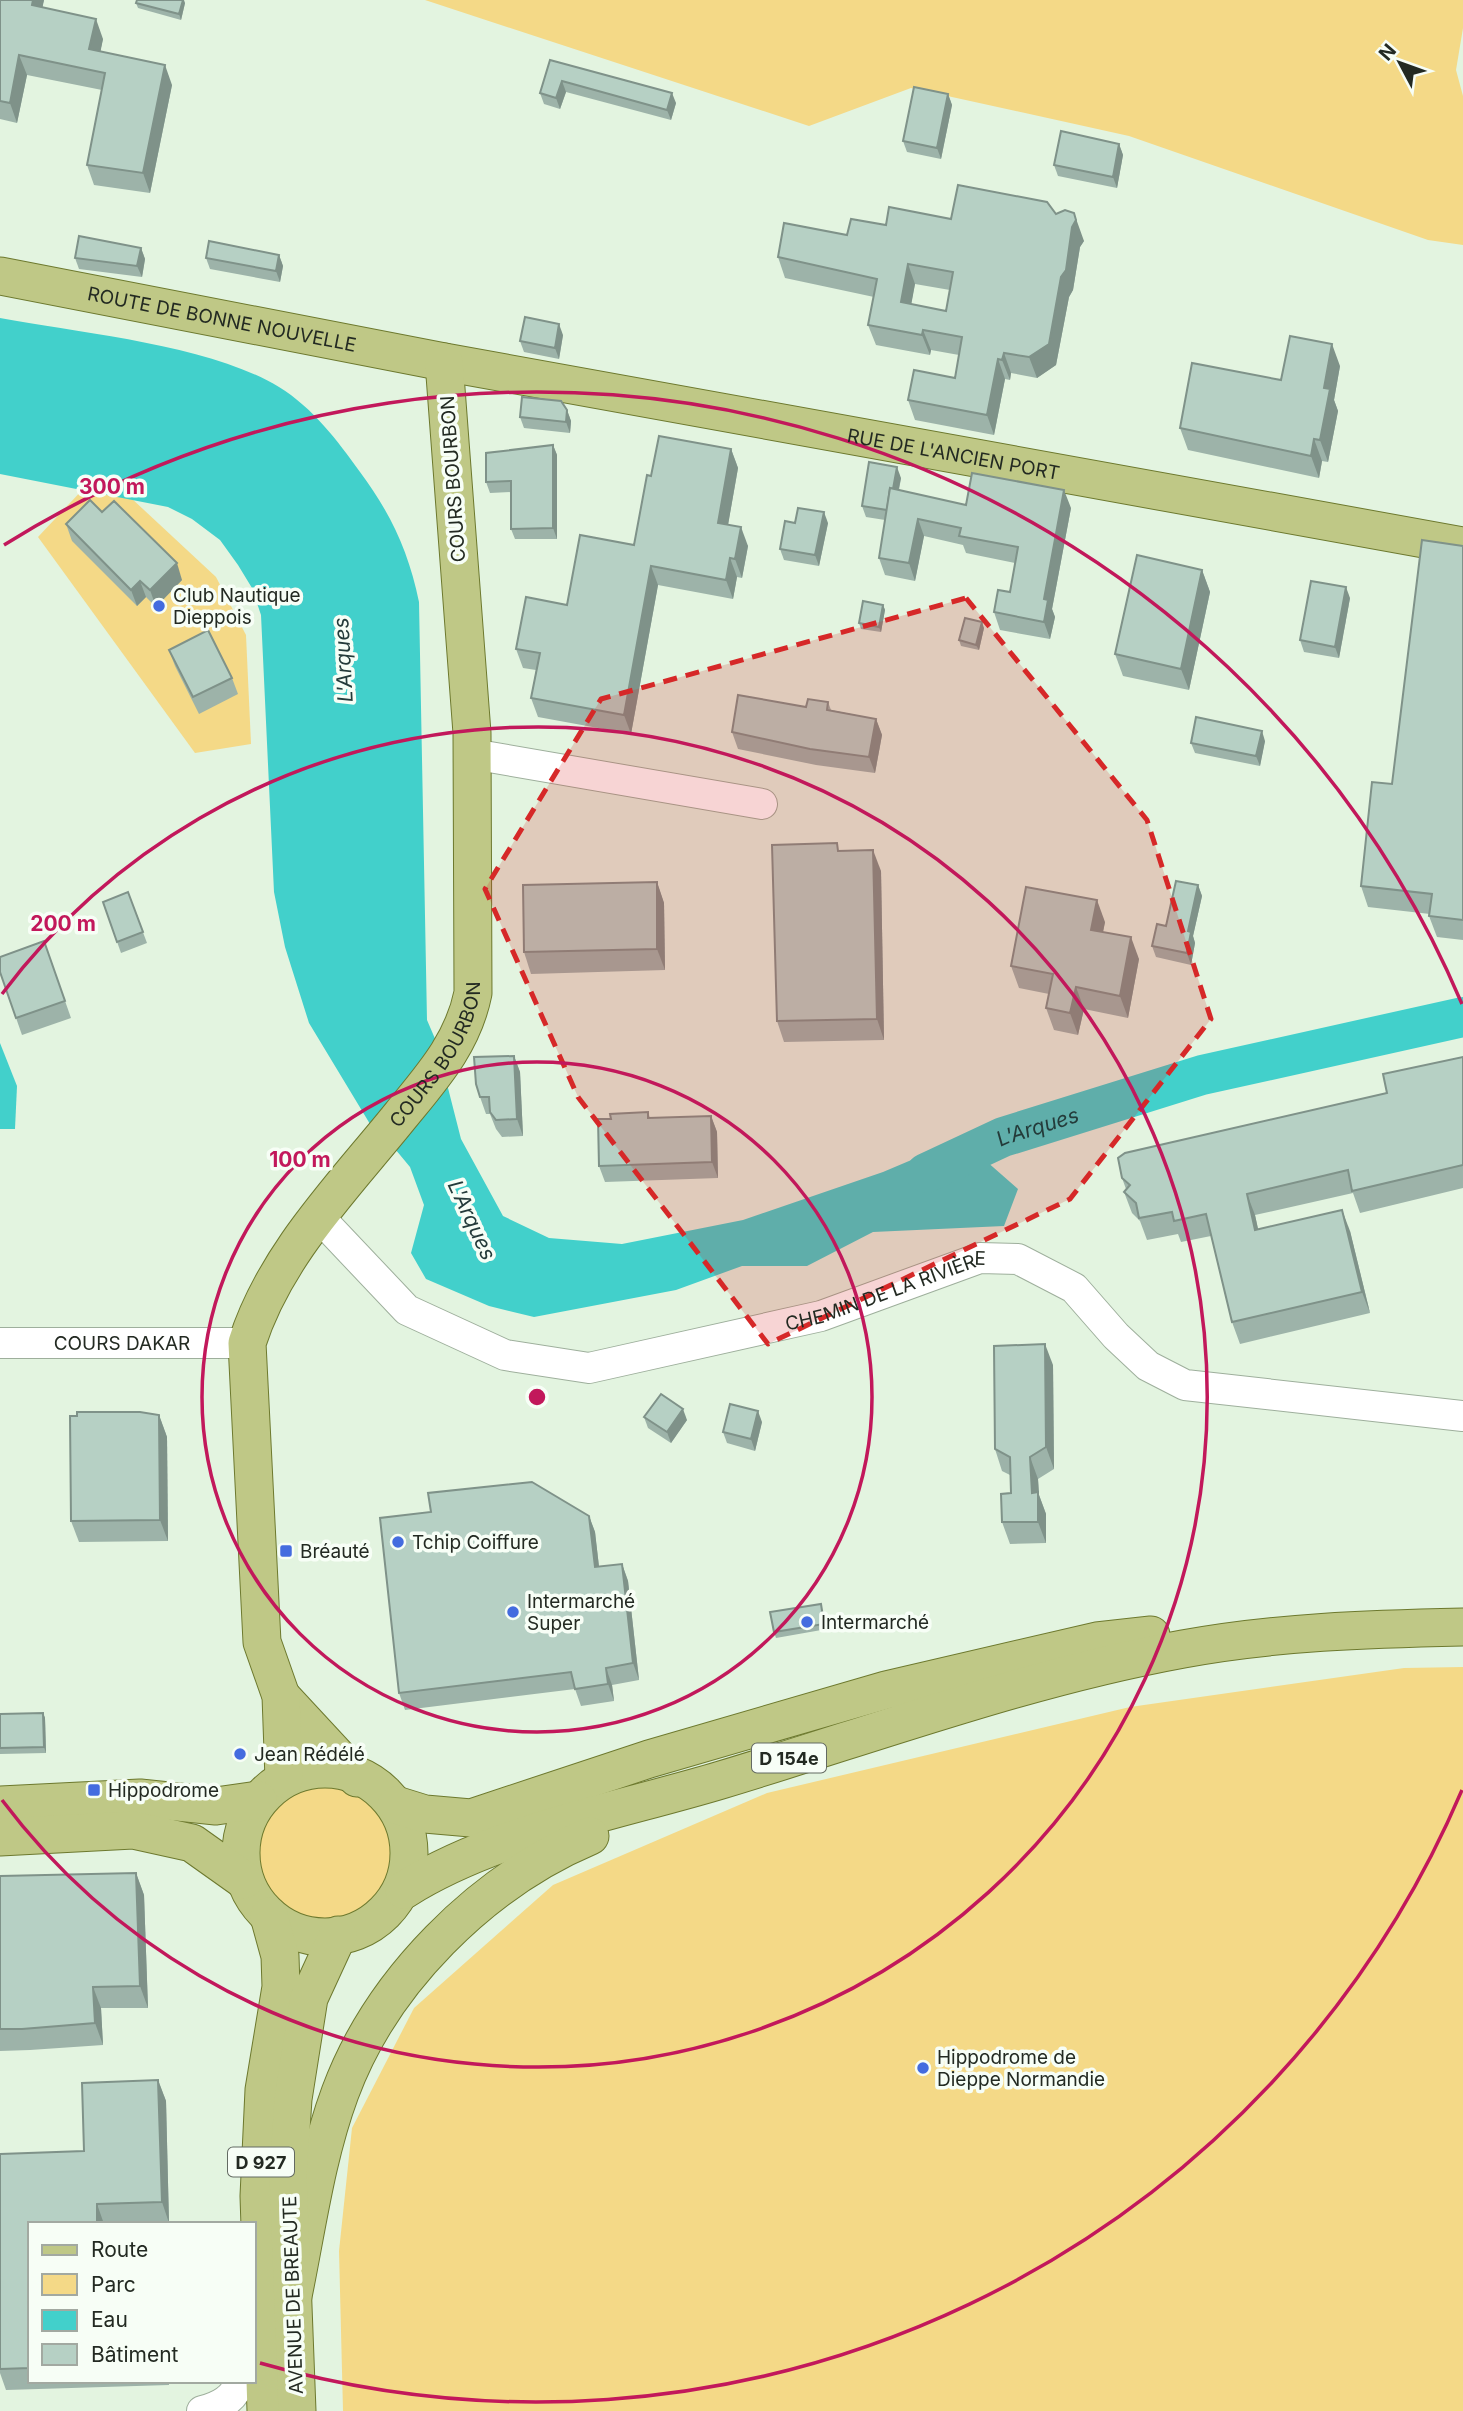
<svg xmlns="http://www.w3.org/2000/svg" width="1463" height="2411" viewBox="0 0 1463 2411" font-family="Inter,sans-serif">
<rect width="100%" height="100%" fill="#e3f4e0"/>
<g fill="#f4d987">
<polygon points="425,0 1463,0 1463,28 1456,70 1463,96 1463,245 1428,240 1129,136 911,88 809,126"/>
<polygon points="101,470 216,577 246,635 251,744 195,753 38,537"/>
<polygon points="1463,1667 1463,2411 343,2411 339,2251 352,2128 414,2008 553,1885 767,1793 1130,1707 1404,1668"/>
<circle cx="327" cy="1854" r="69"/>
</g>
<g fill="#42d0cb">
<path d="M0 318C81 333 210 345 279 387 313 408 337 440 360 472 390 512 409 552 419 602L427 1020 436 1041 461 1139 503 1216 549 1238 622 1244 743 1220 883 1172 961 1139 1018 1189 1004 1226 873 1232 807 1266H742L676 1290 534 1317 489 1306 426 1279 411 1253 424 1205 410 1167 376 1126 370 1124 309 1023 285 947 274 892 261 615 252 588 238 565 220 540 192 519 168 507 0 474Z"/>
<polygon points="0,1043 17,1086 15,1129 0,1129"/>
</g>
<g fill="none" stroke-linecap="round" stroke-linejoin="round">
<path stroke="#42d0cb" stroke-width="40" id="s1" d="M926 1173 1003 1137 1202 1075 1463 1017"/>
<g stroke="#9eaf9c" stroke-width="32">
<g id="minor">
<polyline points="472,754 762,804"/>
<path id="s2" d="M319 1217 407 1310 505 1355 589 1368 821 1316 980 1258 1018 1259 1074 1288 1116 1336 1148 1366 1185 1385 1463 1416"/>
<path id="s3" d="M0 1343H247"/>
<path d="M202 2411C219 2407 235 2399 240 2381"/>
</g>
</g>
<g stroke="#6d792e" stroke-width="39">
<g id="major">
<path id="s4" d="M0 276 444 362 1463 546"/>
<polyline points="281,1696 357,1778"/>
<circle cx="325" cy="1853" r="84"/>
<path id="s5" d="M284 1779 281 1696 262 1642 247 1343C275 1255 343 1187 401 1115 432 1077 463 1043 473 993L472 733 444 362"/>
<polyline points="0,1805 140,1798 216,1806 258,1800"/>
<polyline points="396,1805 425,1814 471,1818 649,1759 886,1690 1097,1641 1151,1635"/>
<polyline points="0,1837 133,1830 192,1843 244,1880"/>
<path d="M404 1890C494 1833 618 1811 721 1780 874 1734 1025 1678 1183 1649 1275 1632 1369 1629 1463 1627"/>
<path d="M293 2296C307 2228 316 2158 340 2093 381 1982 481 1882 590 1836"/>
<polyline points="266,2411 259,2196 264,2090 281,1987 280,1956 269,1916"/>
<polyline points="297,2411 288,2175 293,2099 309,1998 338,1935"/>
</g>
</g>
<use href="#minor" stroke="#fff" stroke-width="30"/>
<use href="#major" stroke="#bfc886" stroke-width="37"/>
</g>
<g fill="#9db3a9" fill-rule="evenodd">
<polygon points="0,0 44,0 42,7 103,39 100,52 172,85 150,193 94,185 87,165 102,90 27,75 17,123 0,119"/>
<polygon points="136,3 185,3 181,20 138,8"/>
<polygon points="550,60 676,103 671,120 566,92 560,109 544,104 540,93"/>
<polygon points="948,94 952,105 941,159 907,152 903,141"/>
<polygon points="1119,144 1123,155 1117,188 1058,176 1054,165"/>
<path d="M1056 214 1084 241 1080 247 1073 290 1069 297 1056 365 1037 378 1011 373 1010 380 1005 379 994 435 915 420 908 400 955 378 959 355 931 350 930 355 876 345 868 325 874 297 785 278 778 257 847 235 886 225 951 219ZM915 284 950 290 946 311 911 304Z"/>
<polygon points="141,248 145,259 142,277 79,269 75,258"/>
<polygon points="279,255 283,266 280,282 210,269 206,258"/>
<polygon points="563,335 559,359 524,352 520,341"/>
<polygon points="1340,366 1334,400 1338,411 1328,462 1322,461 1319,478 1188,450 1180,428 1281,380"/>
<polygon points="567,410 571,421 570,433 524,428 520,417"/>
<polygon points="553,445 557,455 557,539 515,539 511,529 511,492 490,493 486,482"/>
<polygon points="731,449 738,468 728,525 748,546 742,578 737,577 733,599 658,585 631,734 538,717 531,698 536,670 523,668 516,649 634,545 651,476"/>
<polygon points="901,478 899,490 966,505 1071,508 1052,609 1055,617 1050,639 1000,630 994,612 1010,592 1015,563 966,553 963,545 924,536 915,581 885,575 879,558 885,520 866,517 862,506"/>
<polygon points="102,512 182,580 156,607 146,597 137,606 72,541 66,524"/>
<polygon points="795,523 828,523 819,566 784,560 780,549"/>
<polygon points="1463,546 1463,940 1437,937 1429,916 1430,914 1368,907 1361,886 1392,784"/>
<polygon points="1202,570 1210,592 1189,690 1123,676 1115,654"/>
<polygon points="1350,598 1339,658 1304,652 1300,640"/>
<polygon points="883,605 885,610 881,632 861,629 859,623"/>
<polygon points="984,628 979,650 961,646 959,640"/>
<polygon points="169,650 232,678 238,694 199,714 175,666"/>
<polygon points="828,702 831,710 876,719 882,735 875,773 816,765 738,749 732,732 806,707"/>
<polygon points="1265,741 1260,766 1195,753 1191,743"/>
<polygon points="840,851 881,871 884,1040 784,1042 777,1021"/>
<polygon points="657,882 664,903 665,970 531,974 524,952"/>
<polygon points="1198,885 1202,896 1193,936 1195,943 1191,965 1156,957 1152,946"/>
<polygon points="128,892 147,943 121,953 103,902"/>
<polygon points="1105,922 1103,932 1139,959 1128,1018 1084,1009 1078,1035 1054,1030 1046,1008 1049,994 1019,988 1011,966"/>
<polygon points="44,941 71,1018 22,1035 0,972"/>
<polygon points="514,1056 520,1072 523,1136 502,1137 496,1129 490,1114 486,1114 480,1097"/>
<polygon points="1463,1057 1463,1188 1360,1213 1353,1193 1255,1215 1258,1229 1350,1231 1370,1313 1240,1344 1232,1322 1211,1236 1181,1242 1178,1234 1147,1240 1140,1221 1132,1213 1124,1192 1126,1189 1122,1178 1387,1093"/>
<polygon points="648,1112 650,1118 711,1116 717,1132 718,1178 605,1182 599,1166 611,1119"/>
<polygon points="1053,1365 1054,1469 1038,1479 1039,1495 1046,1514 1046,1543 1010,1544 1002,1522 1011,1493 1010,1475 1002,1471 995,1449"/>
<polygon points="159,1415 167,1437 168,1541 79,1542 71,1521"/>
<polygon points="644,1417 687,1420 671,1443 648,1428"/>
<polygon points="762,1422 755,1451 727,1443 723,1432"/>
<polygon points="589,1516 595,1532 599,1567 622,1564 628,1581 639,1680 612,1685 614,1701 581,1706 575,1689 405,1710 399,1693"/>
<polygon points="821,1604 827,1629 776,1638 774,1632"/>
<polygon points="43,1713 45,1718 46,1753 0,1754 0,1714"/>
<polygon points="136,1873 144,1895 148,2008 101,2008 103,2045 30,2050 0,2051 0,1876"/>
<polygon points="158,2080 166,2101 169,2223 30,2224 30,2381 169,2381 169,2385 6,2390 0,2373 0,2154 84,2151"/>
</g>
<g fill="#7f9289">
<polygon points="33,0 44,0 39,25 32,5"/>
<polygon points="183,0 184,0 185,3 181,20 179,14"/>
<polygon points="96,19 103,39 97,69 89,49"/>
<polygon points="19,55 27,75 17,123 10,103"/>
<polygon points="165,65 172,85 150,193 143,173"/>
<polygon points="562,81 566,92 560,109 556,98"/>
<polygon points="672,93 676,103 671,120 667,110"/>
<polygon points="948,94 952,105 941,159 937,148"/>
<polygon points="1119,144 1123,155 1117,188 1113,177"/>
<polygon points="1074,213 1084,241 1080,247 1073,290 1069,297 1056,365 1037,378 1029,357 1061,277"/>
<polygon points="141,248 145,259 142,277 137,266"/>
<polygon points="279,255 283,266 280,282 276,271"/>
<polygon points="908,264 915,284 908,322 901,302"/>
<polygon points="559,324 563,335 559,359 555,348"/>
<polygon points="923,330 931,350 930,355 922,335"/>
<polygon points="1332,344 1340,366 1334,400 1338,411 1328,462 1320,440 1324,388"/>
<polygon points="1004,353 1011,373 1010,380 1002,360"/>
<polygon points="998,359 1005,379 994,435 987,415"/>
<polygon points="567,410 571,421 570,433 566,422"/>
<polygon points="1314,439 1322,461 1319,478 1311,456"/>
<polygon points="553,445 557,455 557,539 553,528"/>
<polygon points="731,449 738,468 725,542 718,523"/>
<polygon points="897,467 901,478 892,521 888,510"/>
<polygon points="1064,490 1071,508 1052,609 1055,617 1050,639 1044,622 1044,599"/>
<polygon points="824,512 828,523 819,566 815,555"/>
<polygon points="918,519 924,536 915,581 909,563"/>
<polygon points="741,527 748,546 742,578 735,559"/>
<polygon points="730,558 737,577 733,599 726,580"/>
<polygon points="177,563 182,580 156,607 150,590"/>
<polygon points="651,566 658,585 631,734 624,715"/>
<polygon points="1202,570 1210,592 1189,690 1181,669"/>
<polygon points="140,581 146,597 137,606 131,590"/>
<polygon points="1346,587 1350,598 1339,658 1335,647"/>
<polygon points="883,605 885,610 881,632 879,627"/>
<polygon points="982,622 984,628 979,650 976,645"/>
<polygon points="876,719 882,735 875,773 869,757"/>
<polygon points="1262,731 1265,741 1260,766 1256,756"/>
<polygon points="873,850 881,871 884,1040 877,1019"/>
<polygon points="657,882 664,903 665,970 657,949"/>
<polygon points="1198,885 1202,896 1193,936 1195,943 1191,965 1187,953 1188,931"/>
<polygon points="1097,900 1105,922 1099,952 1091,930"/>
<polygon points="1131,937 1139,959 1128,1018 1120,996"/>
<polygon points="1076,987 1084,1009 1078,1035 1070,1013"/>
<polygon points="514,1056 520,1072 523,1136 517,1119"/>
<polygon points="711,1116 717,1132 718,1178 712,1162"/>
<polygon points="1247,1194 1255,1215 1263,1252 1255,1230"/>
<polygon points="1342,1210 1350,1231 1370,1313 1362,1292"/>
<polygon points="1045,1344 1053,1365 1054,1469 1046,1447"/>
<polygon points="683,1409 687,1420 671,1443 667,1432"/>
<polygon points="758,1411 762,1422 755,1451 751,1439"/>
<polygon points="159,1415 167,1437 168,1541 160,1520"/>
<polygon points="1030,1457 1038,1479 1039,1495 1046,1514 1046,1543 1038,1522 1032,1493"/>
<polygon points="589,1516 595,1532 601,1584 595,1567"/>
<polygon points="622,1564 628,1581 639,1680 633,1663"/>
<polygon points="606,1668 612,1685 614,1701 608,1684"/>
<polygon points="43,1713 45,1718 46,1753 44,1747"/>
<polygon points="136,1873 144,1895 148,2008 140,1986"/>
<polygon points="93,1987 101,2008 103,2045 95,2023"/>
<polygon points="158,2080 166,2101 169,2223 162,2202"/>
<polygon points="97,2204 104,2224 97,2224"/>
</g>
<g fill="#b6d0c4" stroke="#7f9289" stroke-width="2" fill-rule="evenodd">
<polygon points="0,0 33,0 32,5 96,19 89,49 165,65 143,173 87,165 105,73 19,55 10,103 0,101"/>
<polygon points="137,0 183,0 179,14 136,3"/>
<polygon points="550,60 672,93 667,110 562,81 556,98 540,93"/>
<polygon points="914,87 948,94 937,148 903,141"/>
<polygon points="1061,131 1119,144 1113,177 1054,165"/>
<path d="M958 185 1047 202 1056 214 1065 210 1074 213 1076 220 1072 227 1066 270 1061 277 1049 344 1029 357 1004 353 1002 360 998 359 987 415 908 400 914 370 955 378 962 337 923 330 922 335 868 325 877 279 778 257 784 223 847 235 851 219 886 225 889 207 951 219ZM908 264 953 272 946 311 901 302Z"/>
<polygon points="79,236 141,248 137,266 75,258"/>
<polygon points="209,241 279,255 276,271 206,258"/>
<polygon points="525,317 559,324 555,348 520,341"/>
<polygon points="1290,336 1332,344 1324,388 1330,389 1320,440 1314,439 1311,456 1180,428 1192,363 1281,380"/>
<polygon points="522,397 561,401 567,410 566,422 520,417"/>
<polygon points="659,436 731,449 718,523 741,527 735,559 730,558 726,580 651,566 624,715 531,698 540,653 516,649 526,597 567,605 580,535 634,545 647,475 651,476"/>
<polygon points="553,445 553,528 511,529 511,481 486,482 486,453"/>
<polygon points="869,462 897,467 893,489 890,488 887,510 862,506"/>
<polygon points="972,473 1064,490 1044,599 1048,600 1044,622 994,612 998,590 1010,592 1018,547 959,536 961,528 918,519 909,563 879,558 890,488 966,505"/>
<polygon points="90,500 102,512 114,501 177,563 150,590 140,581 131,590 66,524"/>
<polygon points="798,508 824,512 815,555 780,549 785,521 795,523"/>
<polygon points="1422,540 1463,546 1463,920 1429,916 1432,894 1361,886 1372,782 1392,784"/>
<polygon points="1137,555 1202,570 1181,669 1115,654"/>
<polygon points="1311,581 1346,587 1335,647 1300,640"/>
<polygon points="863,601 883,605 879,627 859,623"/>
<polygon points="965,618 982,622 976,645 959,640"/>
<polygon points="208,630 232,678 193,697 169,650"/>
<polygon points="738,695 806,707 808,699 828,702 827,710 876,719 869,757 810,749 732,732"/>
<polygon points="1196,717 1262,731 1256,756 1191,743"/>
<polygon points="837,843 838,851 873,850 877,1019 777,1021 772,845"/>
<polygon points="1176,881 1198,885 1188,931 1191,932 1187,953 1152,946 1157,924 1166,926"/>
<polygon points="657,882 657,949 524,952 523,885"/>
<polygon points="1026,887 1097,900 1091,930 1131,937 1120,996 1076,987 1070,1013 1046,1008 1053,974 1011,966"/>
<polygon points="128,892 143,932 117,942 103,902"/>
<polygon points="44,941 65,1001 16,1018 0,972 0,957"/>
<polygon points="514,1056 517,1119 496,1120 490,1112 489,1097 480,1097 476,1084 474,1057"/>
<polygon points="1463,1057 1463,1165 1352,1191 1348,1170 1247,1194 1255,1230 1342,1210 1362,1292 1232,1322 1206,1214 1174,1221 1172,1212 1139,1218 1136,1203 1124,1192 1130,1185 1122,1178 1118,1158 1125,1153 1387,1093 1383,1074"/>
<polygon points="648,1112 648,1118 711,1116 712,1162 599,1166 598,1119 611,1119 610,1114"/>
<polygon points="1045,1344 1046,1447 1030,1457 1032,1493 1038,1492 1038,1522 1002,1522 1001,1494 1011,1493 1010,1457 995,1449 994,1346"/>
<polygon points="661,1394 683,1409 667,1432 644,1417"/>
<polygon points="730,1404 758,1411 751,1439 723,1432"/>
<polygon points="77,1412 140,1412 159,1415 160,1520 71,1521 70,1416 77,1416"/>
<polygon points="532,1482 589,1516 595,1567 622,1564 633,1663 606,1668 608,1684 575,1689 571,1672 399,1693 380,1518 431,1512 428,1493"/>
<polygon points="821,1604 824,1624 774,1632 770,1612"/>
<polygon points="43,1713 44,1747 0,1748 0,1714"/>
<polygon points="136,1873 140,1986 93,1987 95,2023 22,2029 0,2029 0,1876"/>
<polygon points="158,2080 162,2202 97,2204 97,2224 30,2224 30,2368 0,2369 0,2154 84,2151 82,2083"/>
</g>
<path fill="#d62828" fill-opacity="0.2" stroke="#d62828" stroke-width="5" stroke-dasharray="14 9" stroke-linejoin="round" d="M966 598 1147 820 1211 1019 1070 1199 768 1344 578 1097 485 889 601 699Z"/>
<g fill="none" stroke="#c2185b" stroke-width="3.5">
<circle cx="537" cy="1397" r="335"/>
<path d="M2 994A670 670 0 1 1 2 1800"/>
<path d="M1462 1790A1005 1005 0 0 1 260 2363M4 545A1005 1005 0 0 1 1462 1004"/>
</g>
<g fill="#446cdf" stroke="#f7fef6" stroke-width="2.5">
<circle cx="159" cy="606" r="7"/>
<circle cx="398" cy="1542" r="7"/>
<rect x="279" y="1544" width="14" height="14" rx="3.5"/>
<circle cx="513" cy="1612" r="7"/>
<circle cx="807" cy="1622" r="7"/>
<circle cx="240" cy="1754" r="7"/>
<rect x="87" y="1783" width="14" height="14" rx="3.5"/>
<circle cx="923" cy="2068" r="7"/>
</g>
<g text-anchor="middle" dominant-baseline="central" stroke-width="7" stroke-linejoin="round" paint-order="stroke">
<g fill="#f7fef6" stroke="#636a62" stroke-width="2">
<rect x="752" y="1743.5" width="74" height="29" rx="5"/>
<rect x="228" y="2147.5" width="66" height="29" rx="5"/>
</g>
<g font-size="18" font-weight="bold" fill="#232a22">
<text x="789" y="1758">D 154e</text>
<text x="261" y="2162">D 927</text>
</g>
<g font-size="19" fill="#232a22" stroke="#f7fef6">
<text stroke="none"><textPath href="#s4" startOffset="226">ROUTE DE BONNE NOUVELLE</textPath></text>
<text stroke="none"><textPath href="#s4" startOffset="970">RUE DE L'ANCIEN PORT</textPath></text>
<text transform="translate(453 479) rotate(-94)">COURS BOURBON</text>
<text stroke="none"><textPath href="#s5" startOffset="788">COURS BOURBON</textPath></text>
<text stroke="none"><textPath href="#s2" startOffset="628">CHEMIN DE LA RIVIÈRE</textPath></text>
<text stroke="none"><textPath href="#s3" startOffset="122">COURS DAKAR</textPath></text>
<text transform="translate(293 2295) rotate(-92)">AVENUE DE BREAUTE</text>
</g>
<g font-size="19" fill="#232a22" stroke="#f7fef6" text-anchor="start">
<text x="173" y="595">Club Nautique<tspan x="173" dy="22">Dieppois</tspan></text>
<text x="412" y="1542">Tchip Coiffure</text>
<text x="300" y="1551">Bréauté</text>
<text x="527" y="1601">Intermarché<tspan x="527" dy="22">Super</tspan></text>
<text x="821" y="1622">Intermarché</text>
<text x="254" y="1754">Jean Rédélé</text>
<text x="108" y="1790">Hippodrome</text>
<text x="937" y="2057">Hippodrome de<tspan x="937" dy="22">Dieppe Normandie</tspan></text>
</g>
<g font-size="21" font-style="italic" fill="#243b3a" stroke="#f7fef6">
<text transform="translate(343 660) rotate(-93)">L'Arques</text>
<text stroke="none"><textPath href="#s1" startOffset="121">L'Arques</textPath></text>
<text transform="translate(472 1220) rotate(65)">L'Arques</text>
</g>
</g>
<circle cx="537" cy="1397" r="10" fill="#c2185b" stroke="#f7fef6" stroke-width="3.5"/>
<g font-size="21" text-anchor="middle" font-weight="bold" fill="#c2185b" stroke="#f7fef6" stroke-width="7" stroke-linejoin="round" paint-order="stroke">
<text x="112" y="494">300 m</text>
<text x="63" y="931">200 m</text>
<text x="300" y="1167">100 m</text>
</g>
<rect x="28" y="2222" width="228" height="161" fill="#f7fef6" stroke="#a2a9a1" stroke-width="2"/>
<rect x="42" y="2245" width="35" height="10" fill="#bfc886" stroke="#a2a9a1" stroke-width="2"/>
<text x="91" y="2257" font-size="21" fill="#232a22">Route</text>
<rect x="42" y="2274" width="35" height="21" fill="#f4d987" stroke="#a2a9a1" stroke-width="2"/>
<text x="91" y="2292" font-size="21" fill="#232a22">Parc</text>
<rect x="42" y="2310" width="35" height="21" fill="#42d0cb" stroke="#a2a9a1" stroke-width="2"/>
<text x="91" y="2327" font-size="21" fill="#232a22">Eau</text>
<rect x="42" y="2344" width="35" height="21" fill="#b6d0c4" stroke="#a2a9a1" stroke-width="2"/>
<text x="91" y="2362" font-size="21" fill="#232a22">Bâtiment</text>
<g transform="translate(1400 63) rotate(311)" stroke="#f7fef6" stroke-width="5" paint-order="stroke">
<path d="M0-5L12 26L0 18L-12 26Z" fill="#232a22"/>
<text y="-10" font-size="19" font-weight="bold" text-anchor="middle" fill="#232a22">N</text>
</g>
</svg>
